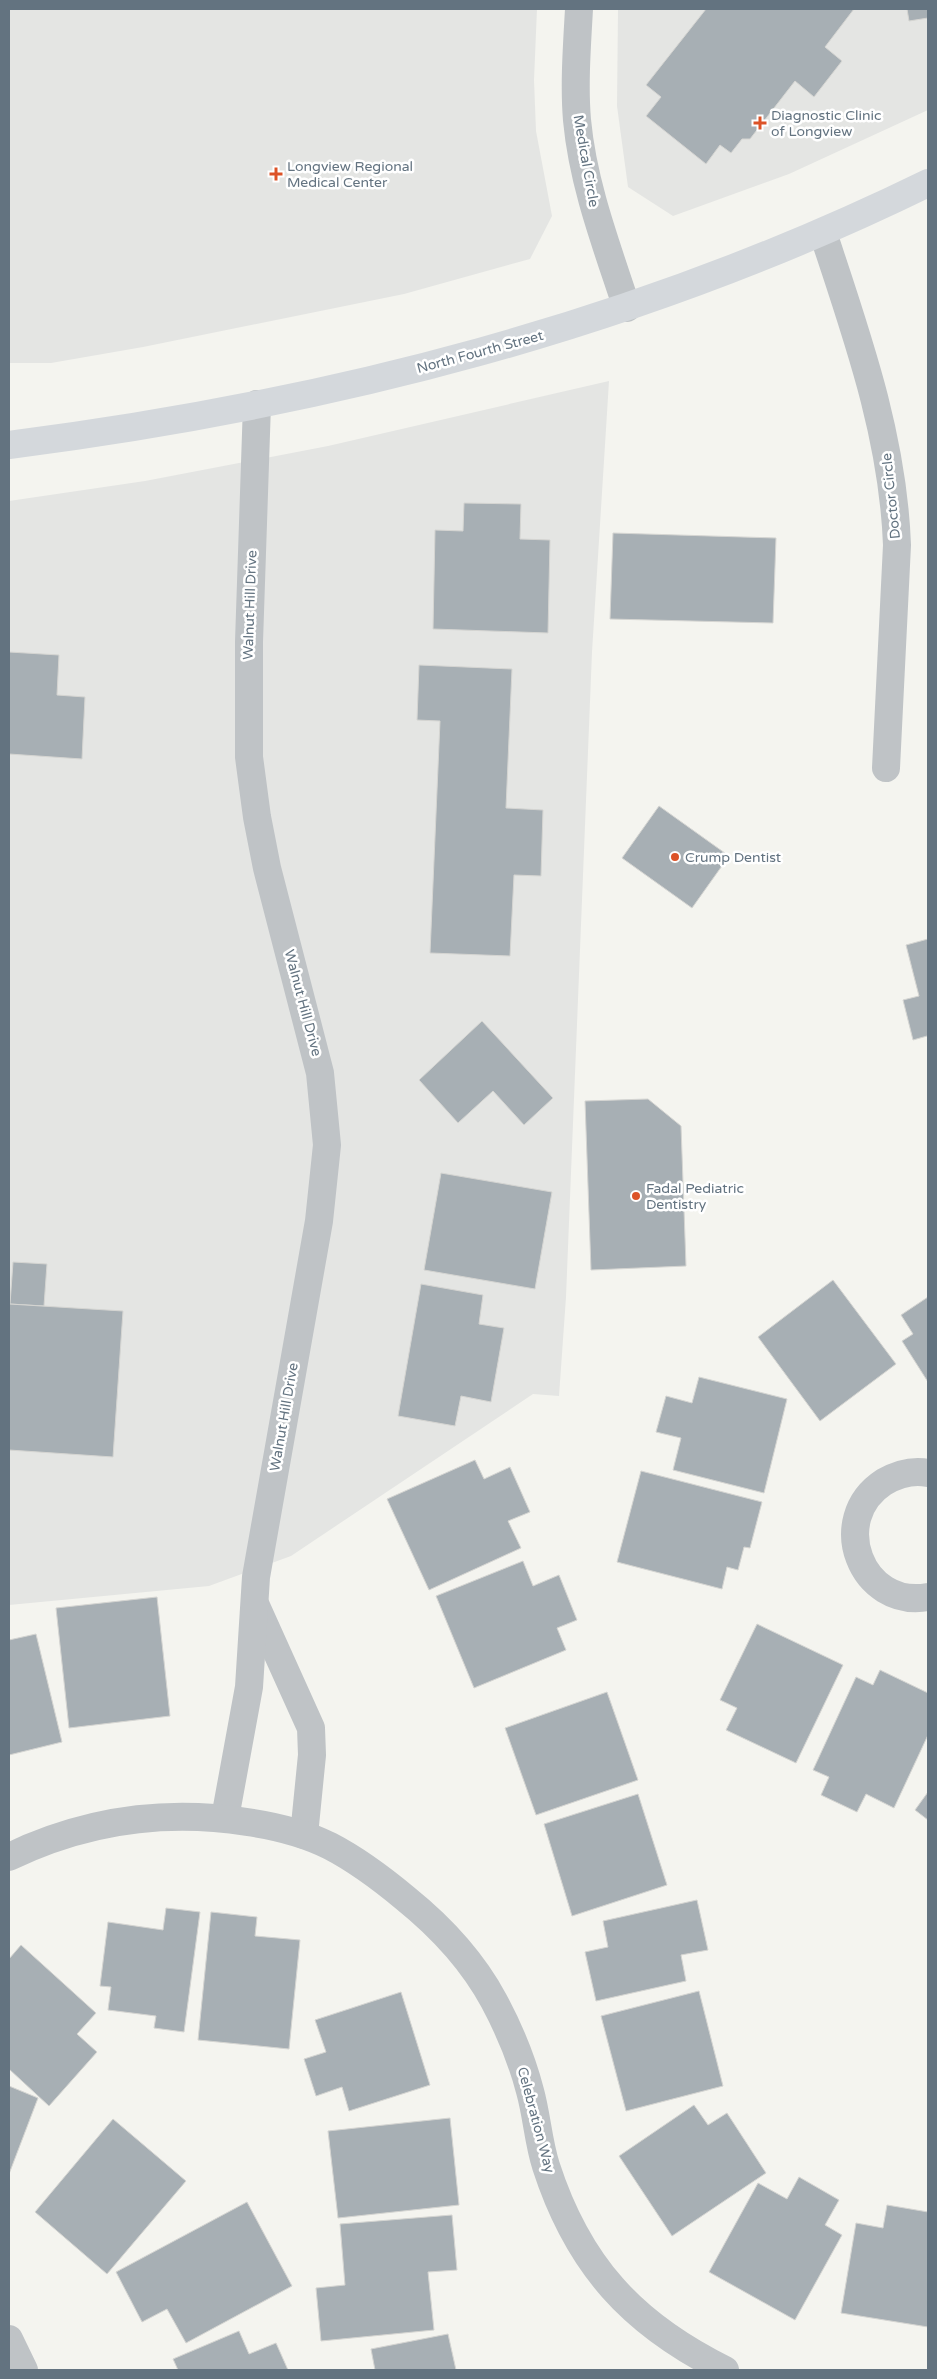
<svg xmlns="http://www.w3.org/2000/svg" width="937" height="2379" viewBox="0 0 937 2379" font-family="'Varela Round',sans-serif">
<rect width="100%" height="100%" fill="#f4f4ef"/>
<g fill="#e4e5e3">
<polygon points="9,9 537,9 534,80 536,131 552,216 530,259 404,294 143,347 51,363 9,363"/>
<polygon points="618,9 928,9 928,110 789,174 673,216 628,187 617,106"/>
<polygon points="609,381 592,652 566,1297 559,1396 533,1394 291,1556 209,1586 9,1605 9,501 145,481 328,446"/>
</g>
<g fill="#a7afb4" stroke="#d5d5d2">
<polygon points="706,9 854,9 825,47 842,61 814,97 795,81 750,139 742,139 731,153 720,145 706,164 646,116 661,97 646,85"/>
<polygon points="907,9 928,9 928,18 909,21"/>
<polygon points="464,503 521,504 520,539 550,540 548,633 433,629 435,530 463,531"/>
<polygon points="613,533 776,538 773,623 610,619"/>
<polygon points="9,652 59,655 57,695 85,697 82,759 9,754"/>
<polygon points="419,665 512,669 506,808 543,810 541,876 514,875 510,956 430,953 440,721 417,720"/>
<polygon points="659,806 729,856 692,908 622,858"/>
<polygon points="928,939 928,1039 927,1036 913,1040 903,1000 919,996 906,945"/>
<polygon points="482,1021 553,1098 524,1125 493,1091 458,1123 419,1080"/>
<polygon points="648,1099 681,1126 686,1266 591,1270 585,1101"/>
<polygon points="441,1173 552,1192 535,1289 424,1270"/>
<polygon points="13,1262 47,1264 44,1306 10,1304"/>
<polygon points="833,1280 896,1364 820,1421 758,1337"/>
<polygon points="421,1284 483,1295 479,1324 504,1328 491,1402 461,1396 455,1426 398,1416"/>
<polygon points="928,1297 928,1382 902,1341 913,1334 901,1315"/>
<polygon points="9,1304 123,1311 113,1457 9,1450"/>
<polygon points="699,1377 787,1399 764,1493 673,1470 681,1438 656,1432 666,1396 692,1403"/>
<polygon points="475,1460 484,1479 510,1467 530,1512 508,1521 521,1548 429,1590 387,1499"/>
<polygon points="641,1471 762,1502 750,1548 744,1547 738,1570 727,1567 722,1589 617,1562"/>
<polygon points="523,1561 533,1586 559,1575 577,1620 557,1628 566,1650 474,1688 436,1596"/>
<polygon points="157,1597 170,1716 69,1728 56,1608"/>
<polygon points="757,1624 843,1665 796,1763 726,1730 737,1708 720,1700"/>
<polygon points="36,1634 62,1742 9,1755 9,1640"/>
<polygon points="880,1670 928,1693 928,1735 894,1808 866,1794 857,1812 821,1795 829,1777 813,1770 856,1677 873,1685"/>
<polygon points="607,1692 638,1780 536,1815 505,1728"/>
<polygon points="928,1792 928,1820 915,1810"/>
<polygon points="638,1794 667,1885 572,1916 544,1824"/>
<polygon points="697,1900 708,1950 681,1955 686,1981 596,2001 585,1952 608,1947 603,1921"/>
<polygon points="166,1908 200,1912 184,2032 154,2028 156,2016 108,2010 111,1987 100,1986 108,1922 163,1930"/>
<polygon points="211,1912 257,1917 255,1936 300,1940 289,2049 198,2040"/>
<polygon points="21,1945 96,2013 77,2034 97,2052 49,2106 9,2069 9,1959"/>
<polygon points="699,1991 723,2086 626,2111 601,2016"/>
<polygon points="401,1992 430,2085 349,2111 342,2087 316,2096 304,2059 326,2052 315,2020"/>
<polygon points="9,2086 38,2098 9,2174"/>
<polygon points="694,2105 708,2125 727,2113 766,2173 672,2236 619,2156"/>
<polygon points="450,2118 459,2205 338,2218 328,2131"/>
<polygon points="113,2119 186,2181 107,2274 35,2212"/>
<polygon points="799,2177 839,2200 825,2225 842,2235 795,2320 709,2272 758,2183 787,2199"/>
<polygon points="247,2202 292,2286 186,2343 167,2309 142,2322 116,2272"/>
<polygon points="887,2205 928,2212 928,2327 841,2313 856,2223 883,2228"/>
<polygon points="452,2215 457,2270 428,2272 434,2330 321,2341 316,2288 345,2285 340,2224"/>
<polygon points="239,2331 249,2354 276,2343 288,2370 178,2370 173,2359"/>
<polygon points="448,2334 456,2370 375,2370 371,2349"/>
</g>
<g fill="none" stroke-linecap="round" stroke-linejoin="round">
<g stroke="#bfc3c6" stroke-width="28">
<path d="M579 9C577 45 574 84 577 120 583 185 607 247 627 308"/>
<path d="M823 233C857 336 893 436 897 545L886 768"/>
<path d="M928 1473C913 1470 898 1474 884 1482 827 1519 861 1609 928 1597"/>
<polyline points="256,1606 311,1728 312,1755 304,1835"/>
<polyline points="225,1818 249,1687 256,1577 319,1221 327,1145 320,1073 267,868 257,817 249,757 249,642 257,404"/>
<path d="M9 1857C84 1821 164 1809 247 1822 275 1826 304 1833 330 1846 357 1860 381 1878 405 1898 441 1927 472 1960 494 2001 509 2029 522 2060 530 2091 537 2116 538 2141 546 2166 578 2265 632 2324 725 2370"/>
<polyline points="9,2339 24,2370"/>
</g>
<path stroke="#d4d8dc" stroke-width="28" d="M9 445C329 404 638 325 928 183"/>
</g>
<g fill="#dc5227" stroke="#fff" stroke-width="2">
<path d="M757.5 115.5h5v5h5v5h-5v5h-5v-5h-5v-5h5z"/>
<path d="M273.5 166.5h5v5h5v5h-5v5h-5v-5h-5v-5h5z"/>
<circle cx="675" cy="857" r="5"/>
<circle cx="636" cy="1196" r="5"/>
</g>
<g text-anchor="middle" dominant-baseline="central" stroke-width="5" stroke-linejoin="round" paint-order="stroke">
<g font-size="14" fill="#637380" stroke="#fff" text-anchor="start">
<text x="771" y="115">Diagnostic Clinic<tspan x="771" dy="16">of Longview</tspan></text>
<text x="287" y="166">Longview Regional<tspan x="287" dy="16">Medical Center</tspan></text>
<text x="685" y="857">Crump Dentist</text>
<text x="646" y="1188">Fadal Pediatric<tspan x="646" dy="16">Dentistry</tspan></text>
</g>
<g font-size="14" fill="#637380" stroke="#fff">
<text transform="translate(586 161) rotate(80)">Medical Circle</text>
<text transform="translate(480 352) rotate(-15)">North Fourth Street</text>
<text transform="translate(891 496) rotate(-96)">Doctor Circle</text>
<text transform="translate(250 605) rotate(-88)">Walnut Hill Drive</text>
<text transform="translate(303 1003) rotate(75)">Walnut Hill Drive</text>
<text transform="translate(284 1417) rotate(-80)">Walnut Hill Drive</text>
<text transform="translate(536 2120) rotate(75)">Celebration Way</text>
</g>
</g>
<rect width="937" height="2379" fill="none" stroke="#637380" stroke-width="20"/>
</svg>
